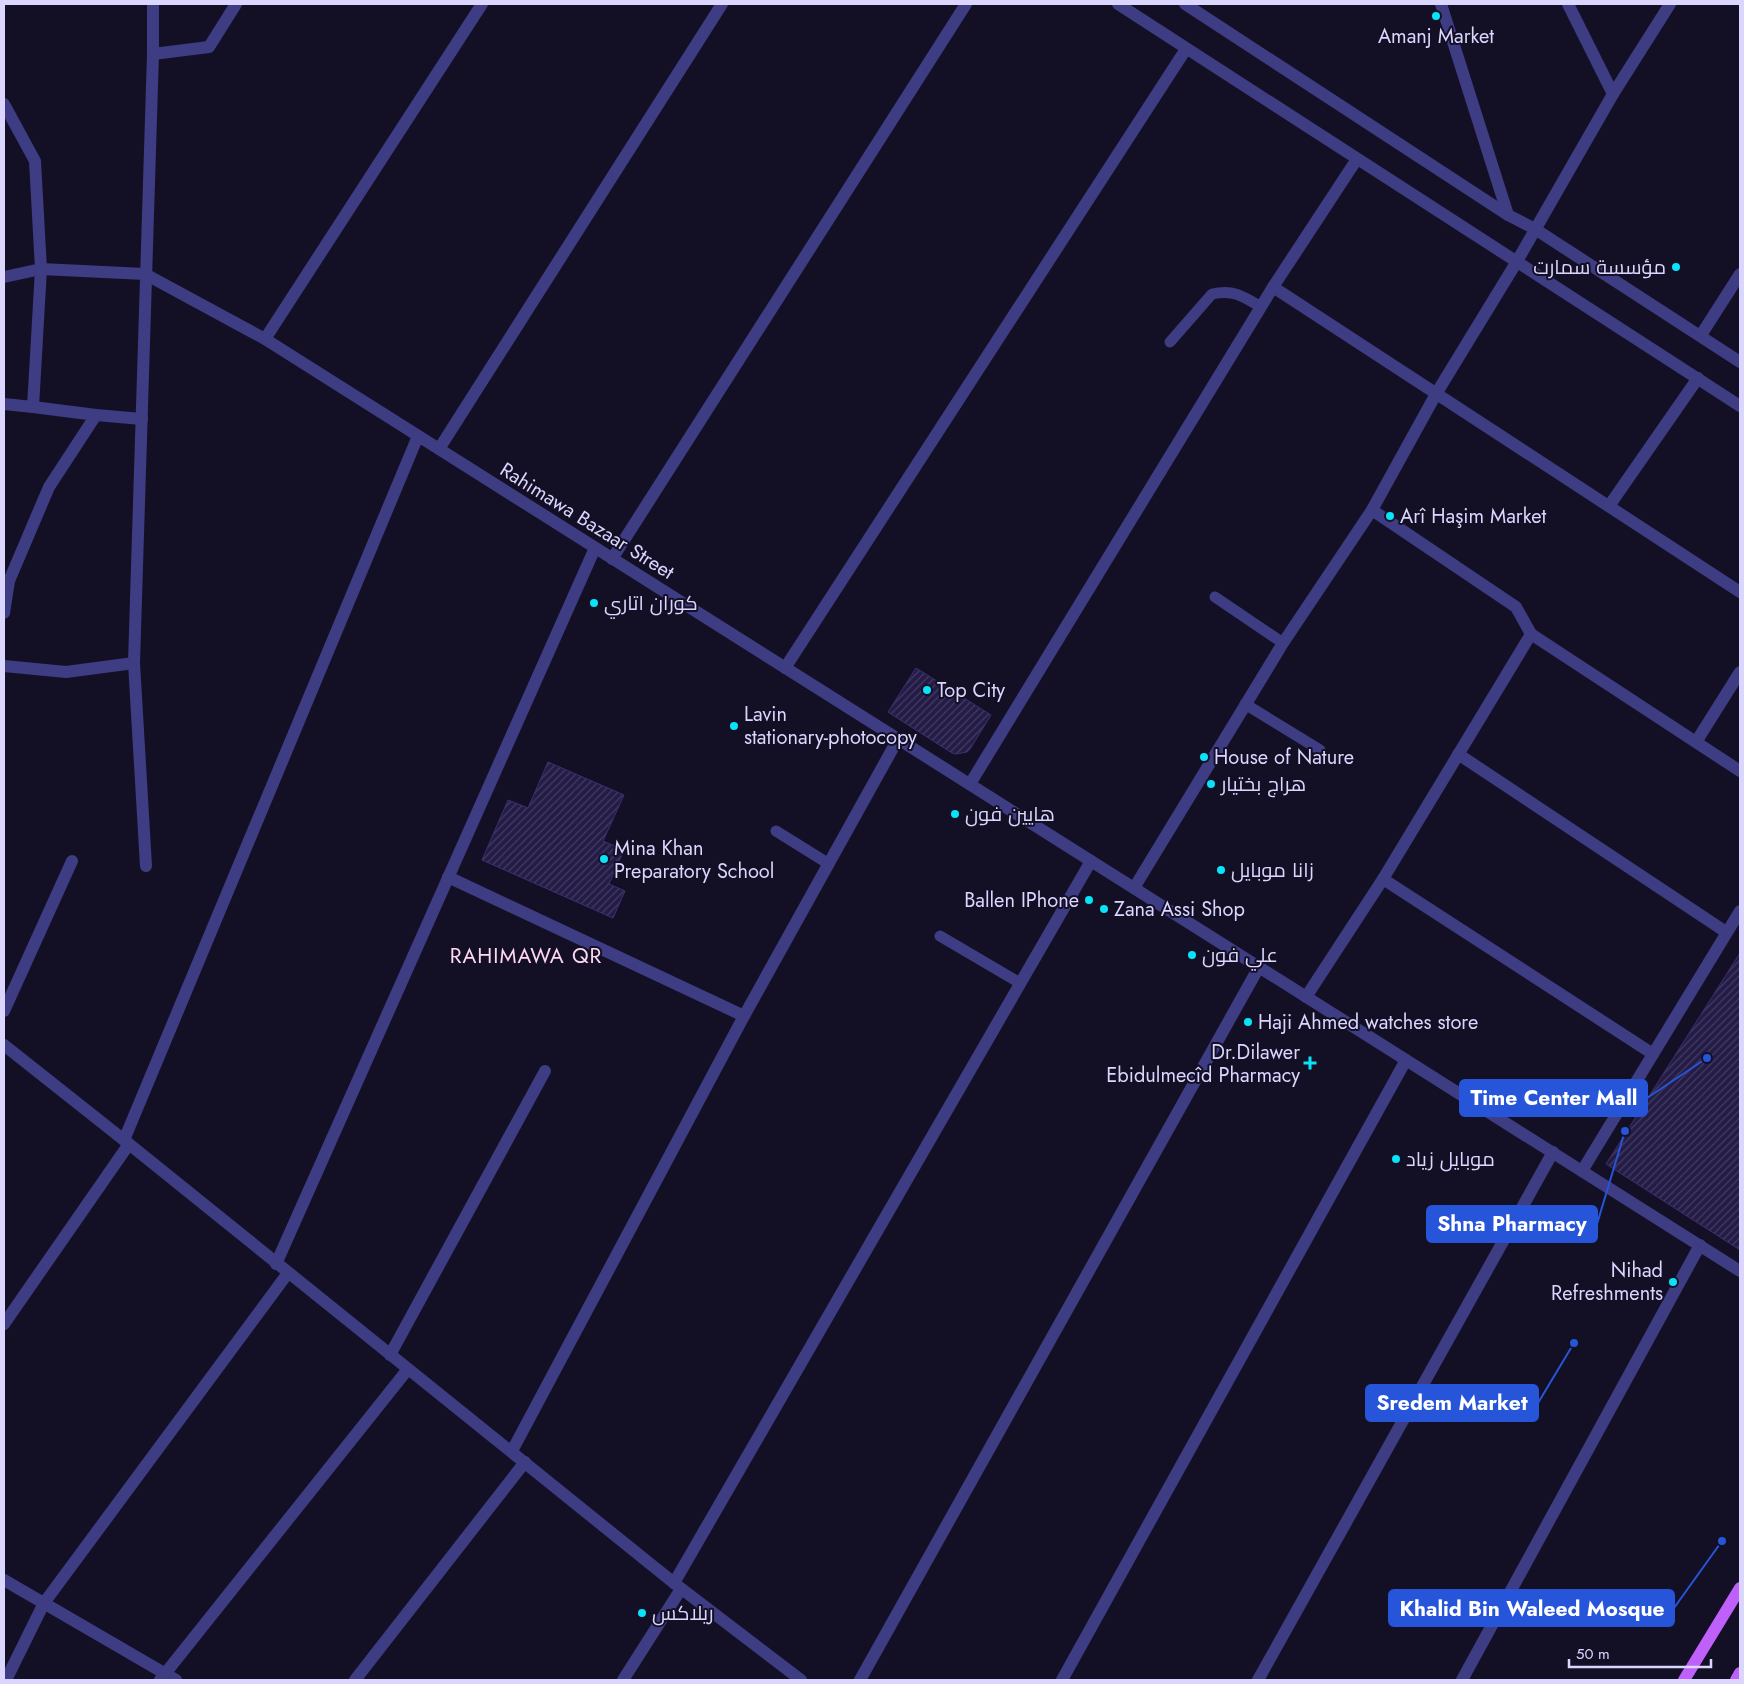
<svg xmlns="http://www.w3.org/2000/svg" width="1744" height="1684" viewBox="0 0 1744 1684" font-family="Jost,Cairo,sans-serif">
<defs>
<pattern id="building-hatch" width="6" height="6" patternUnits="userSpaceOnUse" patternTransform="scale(1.25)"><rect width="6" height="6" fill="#241c46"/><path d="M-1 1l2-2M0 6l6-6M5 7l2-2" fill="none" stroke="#433c62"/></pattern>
</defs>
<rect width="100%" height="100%" fill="#131026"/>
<g fill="url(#building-hatch)" stroke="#3c2f72">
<polygon points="916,668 991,715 970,749 967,752 956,754 952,753 888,712"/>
<polygon points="548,762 624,795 603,841 624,850 609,884 625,891 613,918 482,860 508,800 528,808"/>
<polygon points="1740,953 1740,1250 1606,1164"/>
</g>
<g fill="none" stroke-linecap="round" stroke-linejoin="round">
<g stroke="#3e3c83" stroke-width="11">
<path d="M1170 342 1212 294C1233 289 1243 296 1261 307"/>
<polyline points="1215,597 1283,643"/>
<polyline points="1245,704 1320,750"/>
<polyline points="776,831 829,864"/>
<polyline points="940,936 1020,983"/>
</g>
<g stroke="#3e3c83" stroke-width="12">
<polyline points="1441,4 1508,215"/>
<polyline points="1568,4 1613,94"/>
<polyline points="153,54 209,47 236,4"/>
<polyline points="4,104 35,161 41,269 33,407 96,415 142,419"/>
<polyline points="4,277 41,269 145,274 265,339 1740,1271"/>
<polyline points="1273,287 1740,592"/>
<polyline points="1701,335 1740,274"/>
<polyline points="265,339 482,4"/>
<polyline points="4,404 33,407"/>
<polyline points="439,449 722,4"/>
<polyline points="1609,506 1698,378"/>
<polyline points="612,559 966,4"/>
<polyline points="4,613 9,581 49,487 96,415"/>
<polyline points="1531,634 1740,771"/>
<polyline points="4,666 66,672 134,663"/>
<polyline points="785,668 1186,49"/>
<polyline points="1696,742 1740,672"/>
<polyline points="1458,754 1726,932"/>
<polyline points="970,784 1273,287 1357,159"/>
<polyline points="146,866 134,663 153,54 153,4"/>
<polyline points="448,877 744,1016"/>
<polyline points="1383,879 1653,1054"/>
<polyline points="1134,888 1283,643 1372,510 1436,394 1516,263 1613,94 1670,4"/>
<polyline points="1306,997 1383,879 1531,634 1516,607 1372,510"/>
<polyline points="4,1011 72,861"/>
<polyline points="4,1045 129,1144 674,1583 801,1680"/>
<polyline points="124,1140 418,436"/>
<polyline points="1582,1171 1740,911"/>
<polyline points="276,1264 595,548"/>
<polyline points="4,1324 129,1144"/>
<polyline points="390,1355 545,1071"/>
<polyline points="512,1451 744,1016 898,739"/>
<polyline points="4,1580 176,1680"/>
<polyline points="674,1583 1091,861"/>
<polyline points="6,1680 44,1603 288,1273"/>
<polyline points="160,1680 408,1369"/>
<polyline points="355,1680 525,1462"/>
<polyline points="623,1680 681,1589"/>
<polyline points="860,1680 1259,967"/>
<polyline points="1062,1680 1406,1060"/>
<polyline points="1258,1680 1553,1152"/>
<polyline points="1462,1680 1700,1245"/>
</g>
<g stroke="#3e3c83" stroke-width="12">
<polyline points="1118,4 1740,406"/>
<polyline points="1185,4 1508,215 1535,229 1740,362"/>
</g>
<g stroke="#bf60fa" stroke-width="12">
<polyline points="1684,1680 1740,1588"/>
<polyline points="1736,1680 1740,1673"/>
</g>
</g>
<g fill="#08e3f8" stroke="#131026" stroke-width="2">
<circle cx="1436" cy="16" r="5"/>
<circle cx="1676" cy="267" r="5"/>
<circle cx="1390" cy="516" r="5"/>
<circle cx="594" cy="603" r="5"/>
<circle cx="927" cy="690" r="5"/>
<circle cx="734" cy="726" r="5"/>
<circle cx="1204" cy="757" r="5"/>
<circle cx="1211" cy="784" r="5"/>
<circle cx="955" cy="814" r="5"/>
<circle cx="604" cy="859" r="5"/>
<circle cx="1221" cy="870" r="5"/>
<circle cx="1089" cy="900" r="5"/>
<circle cx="1104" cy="909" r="5"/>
<circle cx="1192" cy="955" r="5"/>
<circle cx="1248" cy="1022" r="5"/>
<path d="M1307.5 1055.5h5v5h5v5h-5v5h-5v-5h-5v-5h5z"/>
<circle cx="1396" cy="1159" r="5"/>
<circle cx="1673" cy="1282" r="5"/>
<circle cx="642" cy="1613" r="5"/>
</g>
<g text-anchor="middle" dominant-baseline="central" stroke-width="4" stroke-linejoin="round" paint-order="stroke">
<g font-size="20" fill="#dad6fe" stroke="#131026" text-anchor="start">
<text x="1436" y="36" text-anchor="middle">Amanj Market</text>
<text x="1666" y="267" text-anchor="end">مؤسسة سمارت</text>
<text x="1400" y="516">Arî Haşim Market</text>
<text x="604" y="603">كوران اتاري</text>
<text x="937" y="690">Top City</text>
<text x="744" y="714">Lavin<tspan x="744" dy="23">stationary-photocopy</tspan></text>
<text x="1214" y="757">House of Nature</text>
<text x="1221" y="784">هراج بختيار</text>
<text x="965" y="814">هايين فون</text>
<text x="614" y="848">Mina Khan<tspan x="614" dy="23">Preparatory School</tspan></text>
<text x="1231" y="870">زانا موبايل</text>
<text x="1079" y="900" text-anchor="end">Ballen IPhone</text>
<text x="1114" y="909">Zana Assi Shop</text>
<text x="1202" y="955">علي فون</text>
<text x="1258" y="1022">Haji Ahmed watches store</text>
<text x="1300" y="1052" text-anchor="end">Dr.Dilawer<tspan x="1300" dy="23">Ebidulmecîd Pharmacy</tspan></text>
<text x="1406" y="1159">موبايل زياد</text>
<text x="1663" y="1270" text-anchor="end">Nihad<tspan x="1663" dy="23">Refreshments</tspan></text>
<text x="652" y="1613">ریلاکس</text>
</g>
<g font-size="20" fill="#dad6fe" stroke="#131026">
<text transform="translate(587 521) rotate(32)">Rahimawa Bazaar Street</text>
</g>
<g font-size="21" letter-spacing="1" fill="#fed8f0" stroke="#131026">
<text x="526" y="956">RAHIMAWA QR</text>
</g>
</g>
<path fill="none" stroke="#2655da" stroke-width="2" d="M1707 1058L1647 1098M1625 1131L1597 1224M1574 1343L1538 1403M1722 1541L1674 1608"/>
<g fill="#2655da" stroke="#131026" stroke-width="2">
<circle cx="1707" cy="1058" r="5"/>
<circle cx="1625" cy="1131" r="5"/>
<circle cx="1574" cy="1343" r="5"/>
<circle cx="1722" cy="1541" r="5"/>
</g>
<g fill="#2655da" stroke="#2655da" stroke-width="2">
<rect x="1460" y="1080" width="187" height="36" rx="5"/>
<rect x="1427" y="1206" width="170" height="36" rx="5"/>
<rect x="1366" y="1385" width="172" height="36" rx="5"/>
<rect x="1389" y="1590" width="285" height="36" rx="5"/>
</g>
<g font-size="21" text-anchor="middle" font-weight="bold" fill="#fff">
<text x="1554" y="1105">Time Center Mall</text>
<text x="1512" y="1231">Shna Pharmacy</text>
<text x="1452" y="1410">Sredem Market</text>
<text x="1532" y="1616">Khalid Bin Waleed Mosque</text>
</g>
<rect width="1744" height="1684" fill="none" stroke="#dad6fe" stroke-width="10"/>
<path d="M1569 1659v8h142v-8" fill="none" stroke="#dad6fe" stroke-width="2.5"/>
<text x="1576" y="1659" font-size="15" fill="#dad6fe" stroke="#131026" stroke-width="4" paint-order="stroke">50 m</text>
</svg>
